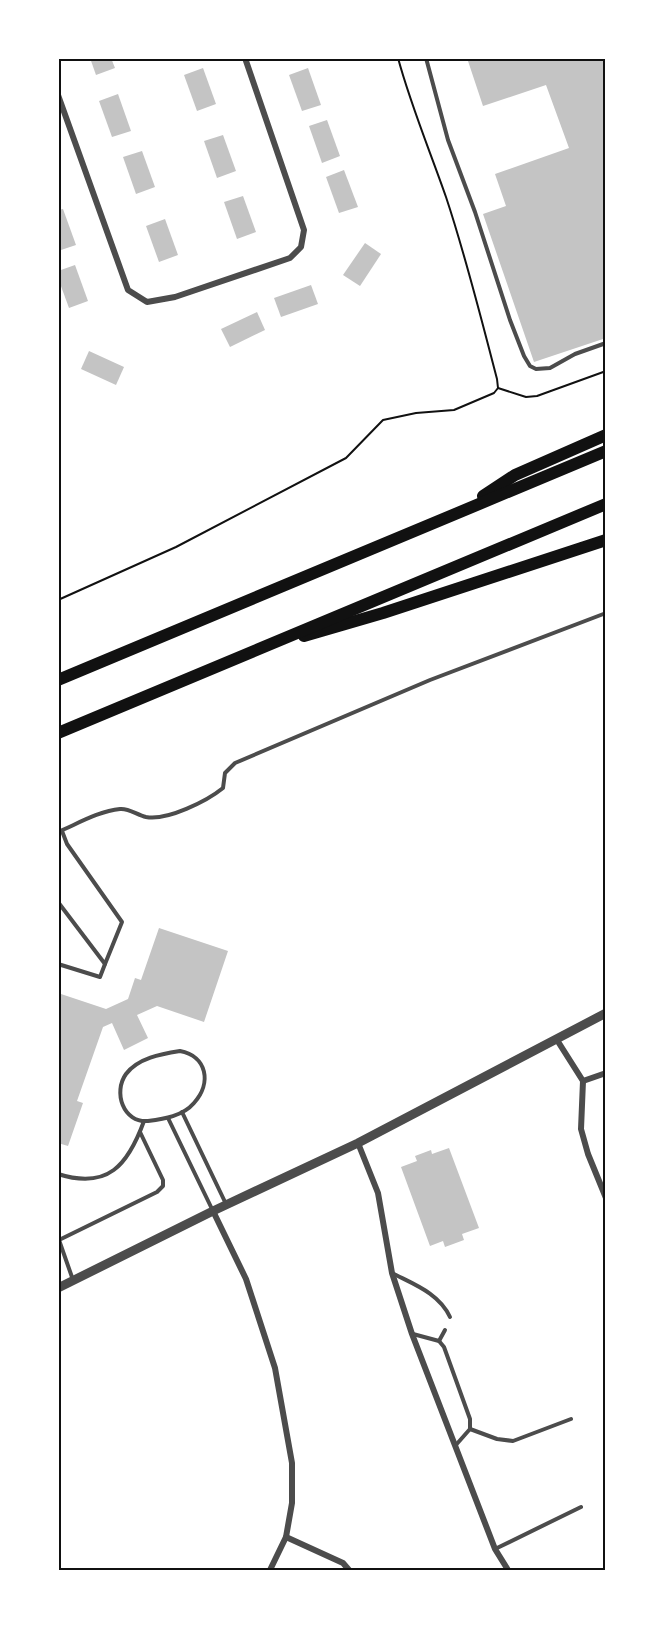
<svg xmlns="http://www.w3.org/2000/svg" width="664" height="1629" viewBox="0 0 664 1629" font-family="Rubik,sans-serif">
<rect width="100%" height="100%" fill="#fff"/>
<g fill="#c4c4c4">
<polygon points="90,58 111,58 115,68 96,75"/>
<polygon points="467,58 605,58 606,338 534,362 483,214 506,206 495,174 569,148 546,85 483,106"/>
<polygon points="203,68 216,104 197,111 184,75"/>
<polygon points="308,68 321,105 302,111 289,75"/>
<polygon points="118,94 131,131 112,137 99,101"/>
<polygon points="327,120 340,156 322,163 309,126"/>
<polygon points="223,135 236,171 217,178 204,141"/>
<polygon points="142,151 155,187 136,194 123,157"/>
<polygon points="344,170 358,207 339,213 326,177"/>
<polygon points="243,196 256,232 237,239 224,202"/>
<polygon points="63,209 76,245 58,251 58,210"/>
<polygon points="165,219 178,255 159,262 146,226"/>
<polygon points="365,243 381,254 360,286 343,275"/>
<polygon points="75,265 88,301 69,308 58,278 58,271"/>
<polygon points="311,285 318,304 281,317 274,298"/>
<polygon points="257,312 265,330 230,347 221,329"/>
<polygon points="89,351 124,367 116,385 81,369"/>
<polygon points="159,928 228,951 204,1022 157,1006 137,1015 148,1038 124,1050 112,1023 103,1027 77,1101 83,1103 68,1146 58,1143 58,993 106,1009 128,999 135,978 141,980"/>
<polygon points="449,1148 479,1228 462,1234 464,1240 445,1247 443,1241 430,1246 401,1167 417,1161 415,1156 431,1150 432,1154"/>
</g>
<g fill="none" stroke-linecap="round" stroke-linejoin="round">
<g stroke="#111" stroke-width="2">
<path d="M398 58C411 106 430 151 446 197 466 257 481 318 497 379L498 388"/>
<polyline points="498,388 526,397 537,396 606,371"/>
<polyline points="58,600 176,547 346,458 383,420 416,413 454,410 494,393 498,388"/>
</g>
<g stroke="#4c4c4c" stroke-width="4">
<polyline points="426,58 448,140 475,212 510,320 524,356 530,366 536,369 550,368 575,354 606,343"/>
<path d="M58 832C77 824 99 811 120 809 129 808 137 815 146 817 167 821 207 801 223 788L225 773 235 763 430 680 606 613"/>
<polyline points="58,902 105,964 122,922 67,844 62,831"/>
<polyline points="58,964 100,977 105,964"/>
<path d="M180 1051C207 1056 212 1083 194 1103 183 1116 164 1119 148 1121 123 1123 113 1092 126 1074 138 1058 161 1054 180 1051Z"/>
<polyline points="182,1112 226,1204"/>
<polyline points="168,1118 212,1209"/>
<path d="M58 1174C108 1190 128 1165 144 1121"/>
<polyline points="59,1240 157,1192 163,1186 163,1180 140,1132"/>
<polyline points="59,1240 73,1280"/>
<path d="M392 1273C413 1284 439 1293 450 1317"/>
<polyline points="413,1334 439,1341 444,1347 470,1419 470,1429 455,1446"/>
<polyline points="439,1341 445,1330"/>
<polyline points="470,1429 497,1439 513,1441 571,1419"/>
<polyline points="495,1549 581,1507"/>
</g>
<g stroke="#4c4c4c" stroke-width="6">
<polyline points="58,95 128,290 147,302 175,297 290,258 301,247 304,230 245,58"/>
<polyline points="557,1040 583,1081 581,1129 588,1154 606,1198"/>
<polyline points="583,1081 606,1073"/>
<polyline points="358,1143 378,1193 392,1273 412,1334 495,1549 508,1570"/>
<polyline points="213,1211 246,1279 275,1368 292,1463 292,1503 286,1537 270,1570"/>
<polyline points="286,1537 343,1563 349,1570"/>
</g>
<polyline stroke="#4c4c4c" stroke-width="9" points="58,1288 213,1211 358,1143 606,1013"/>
<g stroke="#111" stroke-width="12">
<polyline points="483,496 515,475 606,435"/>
<polyline points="304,636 383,613 606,540"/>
<polyline points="58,680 606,451"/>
<polyline points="58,733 606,504"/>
</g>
</g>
<rect width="664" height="1629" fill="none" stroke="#ffffff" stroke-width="120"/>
<rect x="60" y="60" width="544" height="1509" fill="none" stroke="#111" stroke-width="2"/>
</svg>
